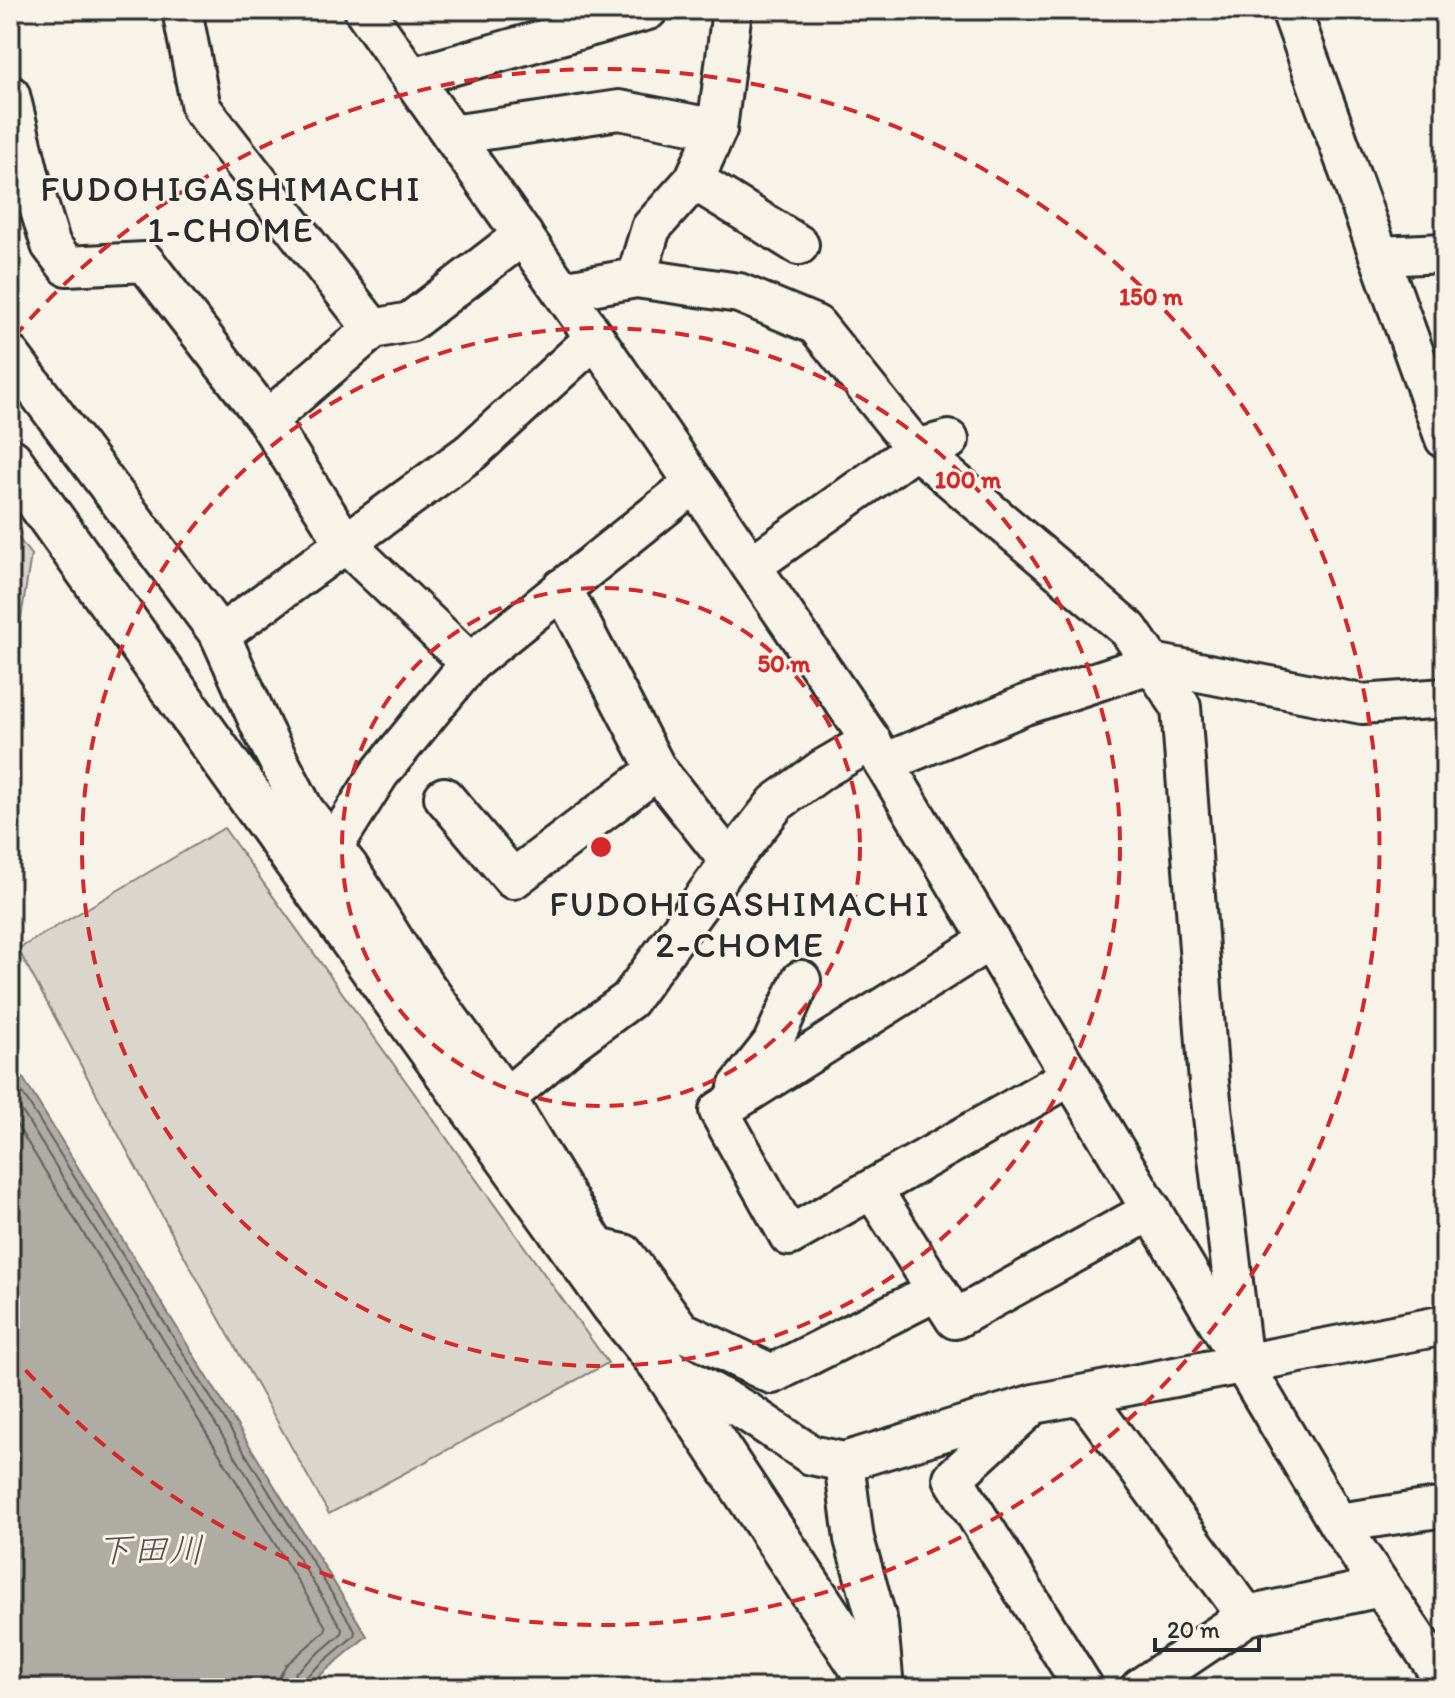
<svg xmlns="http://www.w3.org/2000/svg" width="1455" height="1698" viewBox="0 0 1455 1698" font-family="Itim,'Klee One',sans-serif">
<rect width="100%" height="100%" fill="#f7f3e8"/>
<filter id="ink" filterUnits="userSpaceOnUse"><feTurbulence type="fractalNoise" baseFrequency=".0125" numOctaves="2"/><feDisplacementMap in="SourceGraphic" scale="16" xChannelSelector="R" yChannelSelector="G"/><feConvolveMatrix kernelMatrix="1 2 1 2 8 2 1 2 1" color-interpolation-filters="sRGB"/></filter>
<g filter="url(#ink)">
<g fill="#dad6cc" stroke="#82807c" stroke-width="2">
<polygon points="10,527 31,555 10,688"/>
<polygon points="224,828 608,1363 329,1514 182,1252 18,949"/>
</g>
<polygon fill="#afaca4" stroke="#7a7874" stroke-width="2" points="10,1057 367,1636 305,1688 10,1688"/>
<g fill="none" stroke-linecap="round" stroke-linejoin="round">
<g stroke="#605f5b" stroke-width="2">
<polyline points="10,1073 355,1631 354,1636 303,1679 300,1688"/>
<polyline points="10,1092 342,1629 341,1634 295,1673 290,1688"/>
<polyline points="10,1114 326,1627 325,1631 286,1665 280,1676 278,1688"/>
</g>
<g stroke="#2b2b2b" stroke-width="44">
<g id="street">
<polyline points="182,10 201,108 373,329"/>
<polyline points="364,10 595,338 871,741 1338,1523 1445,1681"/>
<polyline points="1291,10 1445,439"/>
<polyline points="412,77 648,10"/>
<polyline points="10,95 30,178 51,245 67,266 145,262 267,420 345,543 470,663"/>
<polyline points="452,135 619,110 717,129"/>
<polyline points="694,180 799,245"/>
<polyline points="1379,256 1445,253"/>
<polyline points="636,278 651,228 694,180 717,129 732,10"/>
<polyline points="562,291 636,278 739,293 816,325 916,449 1129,630 1181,707 1209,1083 1241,1348"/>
<polyline points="10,355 220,635 263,731 304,810 349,868 405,958 506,1098 597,1248 603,1269"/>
<polyline points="267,420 373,329 410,322 523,235"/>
<polyline points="751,566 916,449 949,440"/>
<polyline points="562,588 657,770 730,862"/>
<polyline points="220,635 471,452 595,338"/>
<polyline points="884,763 1025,705 1153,663 1362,704 1445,698"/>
<polyline points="444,797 513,879 657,770"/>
<polyline points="333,847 379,774 470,663 694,483"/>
<polyline points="990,940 719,1111 789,1236 1071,1076"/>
<polyline points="738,1087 772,1044 801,980"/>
<polyline points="506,1098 572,1042 629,1000 730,862 776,803 823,769 871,741"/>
<polyline points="872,1189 955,1319 1152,1210"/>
<polyline points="597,1248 624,1254 681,1331 772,1374 937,1291"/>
<polyline points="663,1366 747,1412 811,1455 844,1462 1034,1404 1445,1325"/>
<polyline points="1084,1396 1247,1616"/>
<polyline points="1026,1411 953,1478 1084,1688"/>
<polyline points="844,1462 854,1539 878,1624 884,1688"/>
<polyline points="1338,1523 1445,1507"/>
<polyline points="1140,1688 1247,1616 1381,1587"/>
</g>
</g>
<g stroke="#2b2b2b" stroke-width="50">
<polyline id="secondary" points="10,461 613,1304 663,1366 876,1688"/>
</g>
<use href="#street" stroke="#f7f3e8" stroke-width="38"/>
<use href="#secondary" stroke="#f7f3e8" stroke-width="44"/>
</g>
</g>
<g fill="none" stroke="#d62828" stroke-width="4" stroke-dasharray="14 10">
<circle cx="601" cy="847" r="259"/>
<circle cx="601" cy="847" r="519"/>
<path d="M14 337A778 778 0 1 1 14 1357"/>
</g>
<g text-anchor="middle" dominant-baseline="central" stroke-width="6" stroke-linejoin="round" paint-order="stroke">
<g font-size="36" letter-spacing="2" fill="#2b2b2b" stroke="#f7f3e8">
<text x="231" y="188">FUDOHIGASHIMACHI<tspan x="231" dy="41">1-CHOME</tspan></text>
<text x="740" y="903">FUDOHIGASHIMACHI<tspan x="740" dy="41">2-CHOME</tspan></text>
</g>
<g font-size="36" font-style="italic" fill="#53524f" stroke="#f7f3e8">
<text x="150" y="1549">下田川</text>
</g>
</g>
<circle cx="601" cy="847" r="12" fill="#d62828" stroke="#f7f3e8" stroke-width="4"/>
<g font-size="24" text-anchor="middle" font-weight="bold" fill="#d62828" stroke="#f7f3e8" stroke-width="6" stroke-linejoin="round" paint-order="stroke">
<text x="1151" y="305">150 m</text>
<text x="968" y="488">100 m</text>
<text x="784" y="672">50 m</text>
</g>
<rect width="1455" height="1698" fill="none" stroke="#f7f3e8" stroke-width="40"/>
<rect x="20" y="20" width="1415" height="1658" fill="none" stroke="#2b2b2b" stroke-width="3" filter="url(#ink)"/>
<path d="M1155 1638v12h104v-12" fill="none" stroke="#2b2b2b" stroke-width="4"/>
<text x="1167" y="1638" font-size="24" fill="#2b2b2b" stroke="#f7f3e8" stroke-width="6" paint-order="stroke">20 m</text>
</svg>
